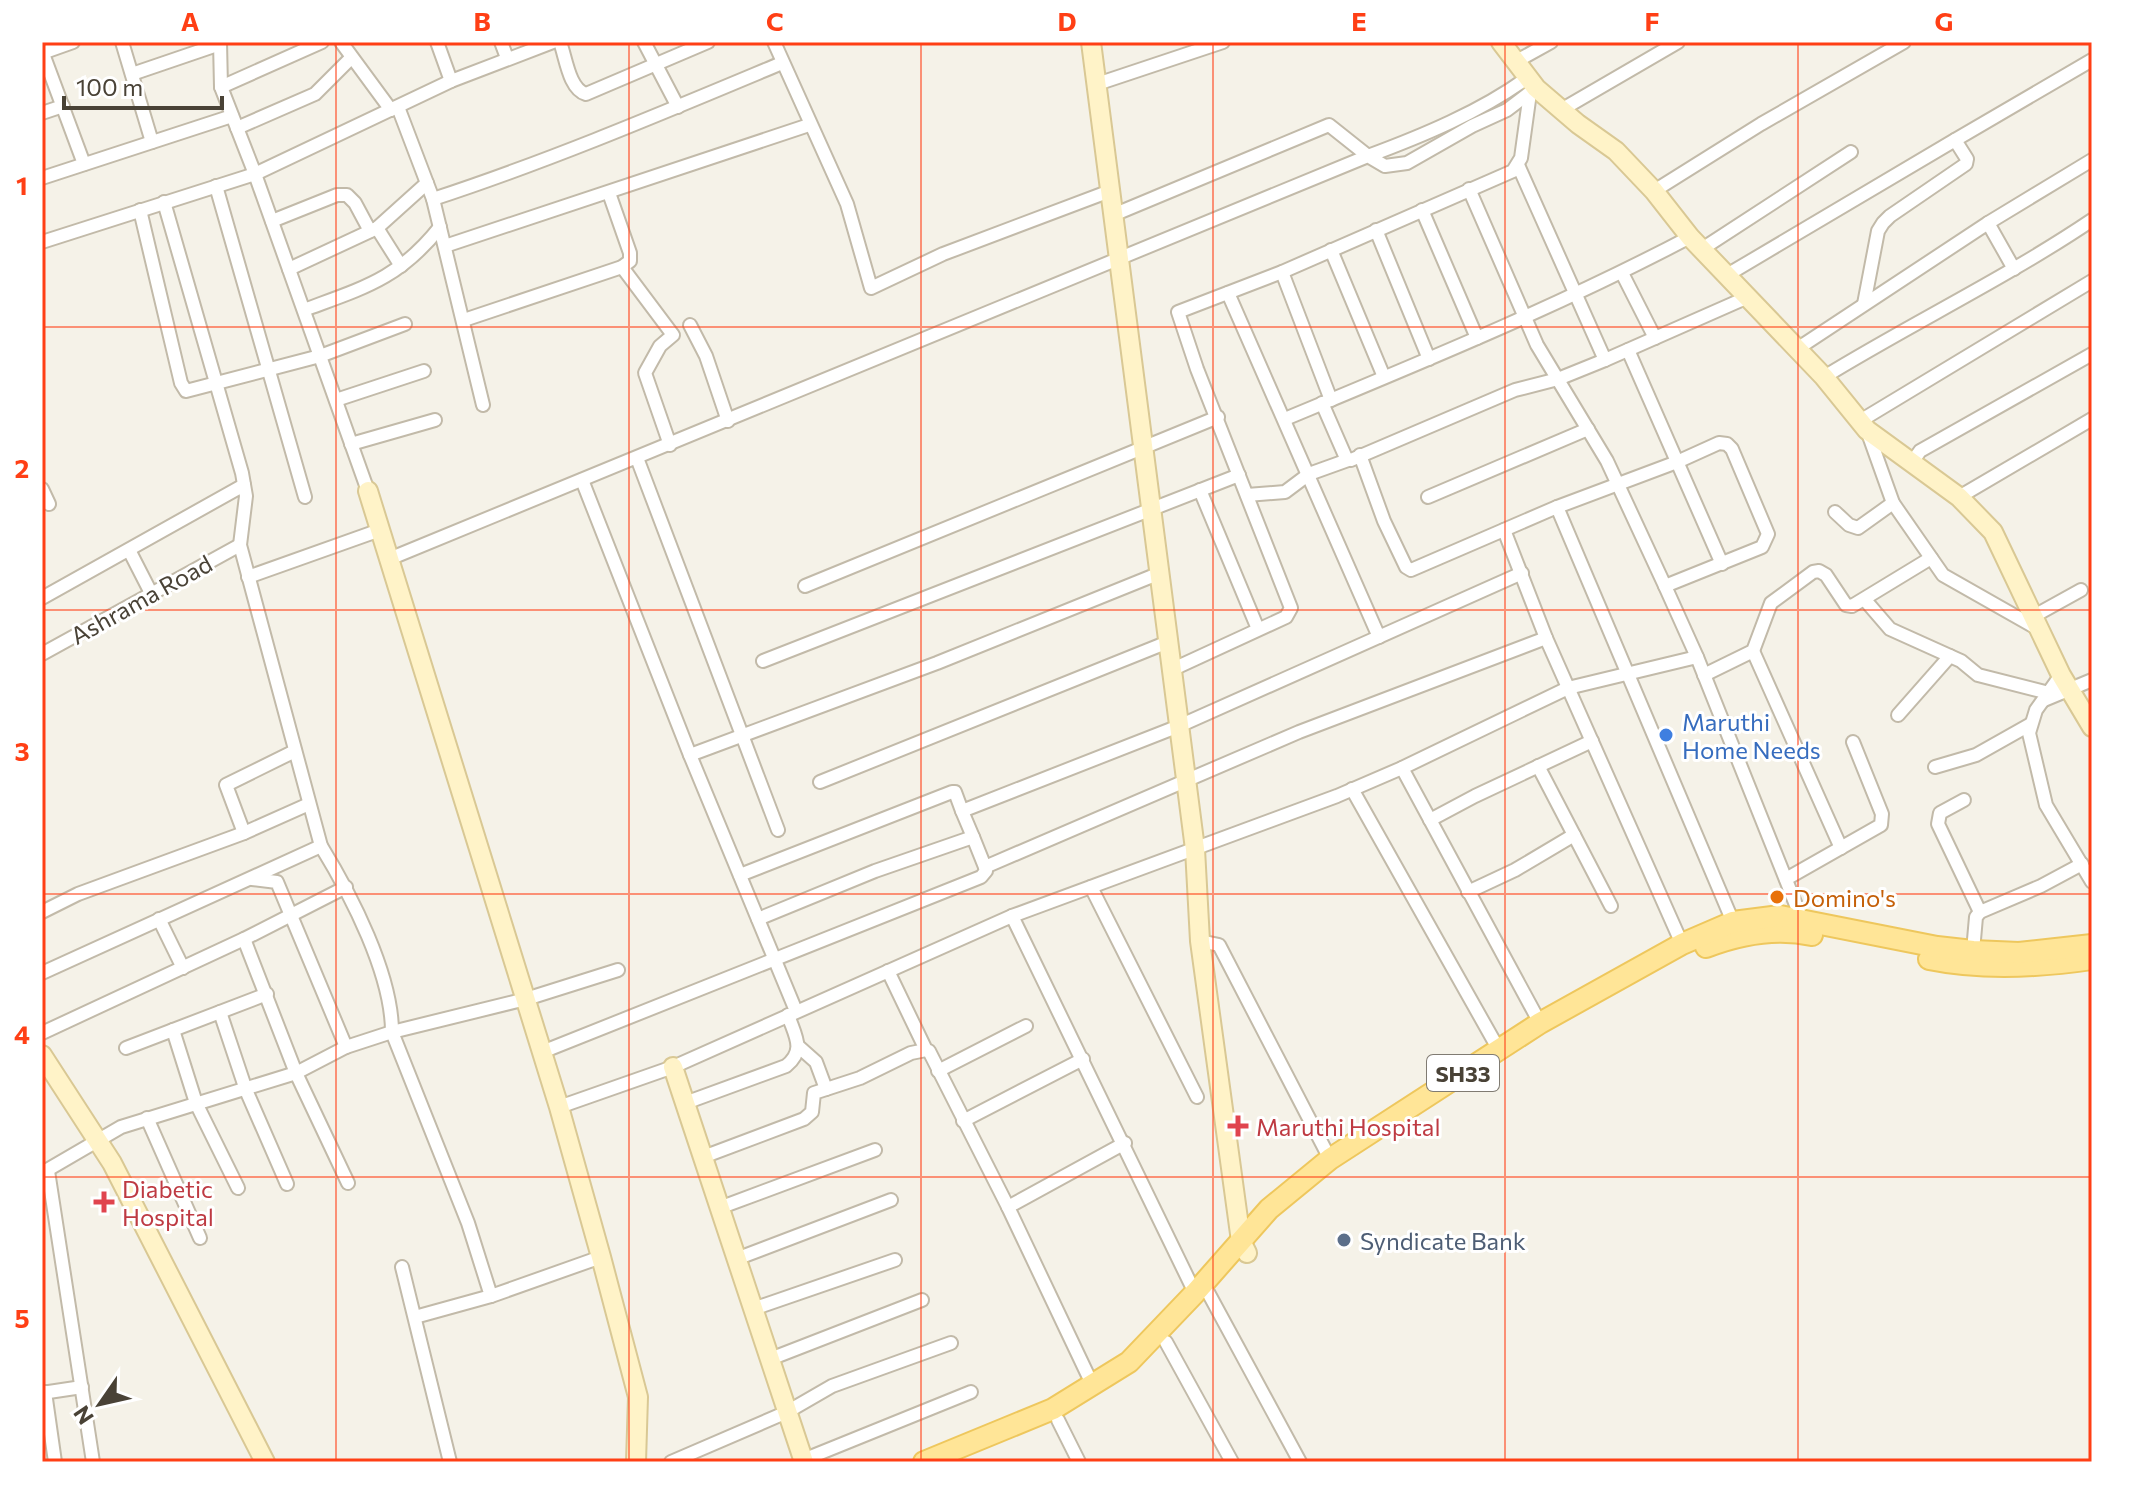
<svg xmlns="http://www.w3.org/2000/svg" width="2134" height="1504" viewBox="0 0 2134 1504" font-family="Commissioner,sans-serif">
<rect width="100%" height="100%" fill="#f5f2e8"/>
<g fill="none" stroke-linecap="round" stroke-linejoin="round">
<g stroke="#c2baa9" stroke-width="16">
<g id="street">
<polyline points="122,42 152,142"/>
<polyline points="220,42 221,87 255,174 368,491"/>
<polyline points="341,42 391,110"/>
<polyline points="437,42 451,81"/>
<polyline points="501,42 507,58"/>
<path d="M560 42C566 58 569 89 586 94L708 42"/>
<polyline points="644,42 678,107"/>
<polyline points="774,42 847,204 871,288 943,254 1110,191"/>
<polyline points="42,51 84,164"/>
<polyline points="42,53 73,42"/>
<polyline points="1515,62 1551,42"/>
<polyline points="132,74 220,44"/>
<polyline points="1097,84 1223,42"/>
<polyline points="221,87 322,42"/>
<path d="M398 107 433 199C552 160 667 111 782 63"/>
<polyline points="1561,110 1678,42"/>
<polyline points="42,113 63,106"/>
<polyline points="237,128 315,94 351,58"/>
<polyline points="1518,165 1605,360"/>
<polyline points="42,178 232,116"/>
<polyline points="216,186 305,497"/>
<polyline points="1469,189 1537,345 1607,461 1665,586 1697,657 1802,920"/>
<polyline points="1654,191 1761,124 1904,42"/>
<polyline points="433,199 483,405"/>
<path d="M164 202 242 473 246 496 240 545 321 846C351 895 392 974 392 1032L468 1223 491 1296 415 1317"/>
<polyline points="140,210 181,383 186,391 320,356 405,324"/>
<polyline points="1422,210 1477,338"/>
<path d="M1113 215 1329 125 1368 156C1422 136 1480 112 1527 78"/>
<polyline points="272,221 337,195 347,195 355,203 370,231"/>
<polyline points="377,228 401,266"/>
<polyline points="1376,230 1429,359"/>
<polyline points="42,242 255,174 451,81 553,42"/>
<polyline points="445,246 809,125"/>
<polyline points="1702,249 1851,152"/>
<polyline points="1331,250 1384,377"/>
<polyline points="622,267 673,335 660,346 645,373 670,445"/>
<polyline points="289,269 377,228 427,183"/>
<polyline points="2014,269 1988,223 2092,160"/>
<polyline points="1282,272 1331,400"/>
<polyline points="1622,273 1655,338"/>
<polyline points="1727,275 1955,140"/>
<polyline points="1228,293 1379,637"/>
<polyline points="1864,304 1878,231 1883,223 1890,216 1966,164 1967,159 1955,140 2092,60"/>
<path d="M304 310C363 288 399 279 440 227"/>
<polyline points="464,320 622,267 630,261 630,253 609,193"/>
<polyline points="690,325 706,356 728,421"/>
<polyline points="1797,349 1988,223"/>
<polyline points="1628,350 1722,564"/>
<path d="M1824 377C1912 323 2006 278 2092 220"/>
<polyline points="336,400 424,371"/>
<polyline points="1322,403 1346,458 1351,460 1515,390 1558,379 1605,360 1748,297"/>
<path d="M1285 419C1422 362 1559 306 1690 237"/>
<polyline points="1860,421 2092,281"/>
<polyline points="1868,433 1893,503 1943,575 2040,630"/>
<polyline points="351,444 435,420"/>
<polyline points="1360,455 1384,521 1406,567 1411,570 1557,507 1677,462 1719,443 1727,444 1732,449 1768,534 1762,547 1665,586"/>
<polyline points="637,458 778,830"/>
<polyline points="1913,461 1920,451 2092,354"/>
<polyline points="582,480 690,755 796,1011"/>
<polyline points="42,489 49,504"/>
<polyline points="1200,490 1258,629"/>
<polyline points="1247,495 1285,492 1309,474 1348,460"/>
<polyline points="1428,497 1588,429"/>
<polyline points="1959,497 2092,419"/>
<polyline points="1557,507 1733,922"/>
<polyline points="1835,512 1849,525 1858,528 1893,503"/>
<polyline points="1504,530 1546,638 1682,944"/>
<polyline points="129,550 151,593"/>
<polyline points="389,559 1368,156 1385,166 1407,163 1472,126 1507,110 1536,88"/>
<polyline points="248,577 380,530"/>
<polyline points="805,586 1218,417"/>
<polyline points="42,598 244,485"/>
<polyline points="1865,600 1890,629 1961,661 1978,675 2049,693"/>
<polyline points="2034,616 2081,590"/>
<polyline points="1753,651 1841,848"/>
<polyline points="42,654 240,545"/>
<polyline points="763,661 1239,475"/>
<polyline points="1171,670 1286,617 1291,608 1197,369 1178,312 1282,272 1513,171 1521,158 1530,93"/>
<polyline points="1704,675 1753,651 1771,603 1813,572 1819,571 1826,575 1846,605 1852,606 1931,558"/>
<polyline points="2061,675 2036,710 2029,733 2046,805 2092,882"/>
<polyline points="2044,700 2092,680"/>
<polyline points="1898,715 1950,656"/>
<polyline points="690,755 937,663 1160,573"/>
<polyline points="1538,766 1611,906"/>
<polyline points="1935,767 1976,755 2031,724"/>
<polyline points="1402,768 1540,1023"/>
<polyline points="820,782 1168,642"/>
<polyline points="1352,789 1499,1050"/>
<polyline points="1964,800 1940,813 1938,824 1980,912"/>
<polyline points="962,811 973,837"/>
<polyline points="1430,820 1475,796 1592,741"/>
<polyline points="244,833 226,785 295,751"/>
<polyline points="740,875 952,792 955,792 962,811 1179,726 1522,573"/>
<polyline points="252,879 277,882 346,1047"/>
<polyline points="1786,879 1881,825 1882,814 1853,742"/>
<polyline points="1091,887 1197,1097"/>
<polyline points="1468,892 1515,870 1574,835"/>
<polyline points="42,912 78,894 244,833 309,804"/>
<polyline points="1012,916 1195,1293"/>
<polyline points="159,919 183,968"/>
<polyline points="758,919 875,871 973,837 985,867 1299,732 1546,638"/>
<polyline points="244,939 296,1073 348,1183"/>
<polyline points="1200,941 1219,945 1330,1159"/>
<polyline points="1973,951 1976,917 1980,912 2041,886 2082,864"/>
<polyline points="888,971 926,1050 929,1051 1008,1207 1093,1386"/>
<polyline points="42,973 321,846"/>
<polyline points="220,1012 246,1090 287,1184"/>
<polyline points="173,1030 196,1103 238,1188"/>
<polyline points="42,1033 244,939 346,887"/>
<polyline points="798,1046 816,1062 826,1089"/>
<polyline points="126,1048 267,994"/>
<polyline points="542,1052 981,877 986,871 985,867"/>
<polyline points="938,1071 1026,1026"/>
<path d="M685 1103 786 1066C806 1050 795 1036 788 1015"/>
<polyline points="559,1107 673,1067 1012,916 1337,796 1402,768 1568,688 1697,657"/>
<polyline points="147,1118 200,1238"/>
<polyline points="963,1121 1083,1059"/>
<polyline points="703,1157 804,1119 812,1112 814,1093 860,1078 911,1053 926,1050"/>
<polyline points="48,1171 93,1462"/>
<polyline points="42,1173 121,1127 296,1073 346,1047 392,1032 526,999 618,970"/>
<polyline points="1008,1207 1125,1143"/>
<polyline points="719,1208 875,1150"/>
<polyline points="736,1259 891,1200"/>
<polyline points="402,1267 450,1462"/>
<polyline points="1203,1283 1300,1462"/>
<polyline points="491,1296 601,1257"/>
<polyline points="753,1309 895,1260"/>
<polyline points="1166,1342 1232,1462"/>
<polyline points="770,1359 922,1300"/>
<polyline points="45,1392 55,1462"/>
<polyline points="42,1393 82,1387"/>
<polyline points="1058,1420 1079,1462"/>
<polyline points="803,1460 971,1392"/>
<polyline points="671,1462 787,1412 832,1386 951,1343"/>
</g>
</g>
<g stroke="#d9c894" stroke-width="22">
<g id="secondary">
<polyline points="1091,42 1195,849 1200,941 1241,1241 1247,1253"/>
<polyline points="1501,42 1536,88 1578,124 1616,151 1654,191 1690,237 1824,377 1867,430 1959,497 1993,532 2061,675 2092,727"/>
<polyline points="368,491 559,1107 601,1257 638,1397 636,1462"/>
<polyline points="42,1055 112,1163 265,1462"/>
<polyline points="673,1067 804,1462"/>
</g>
</g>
<g stroke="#eec75d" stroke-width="24">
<g id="primary">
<path d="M1706 947C1740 934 1775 927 1812 935"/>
<path d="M1929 959C1983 970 2038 967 2092 959"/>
<polyline points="924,1462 1053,1409 1129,1362 1195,1293 1269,1209 1330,1159 1540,1023 1682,944 1733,922 1780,916 1937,947 1973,951 2019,953 2092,945"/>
</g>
</g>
<use href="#street" stroke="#fff" stroke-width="12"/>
<use href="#secondary" stroke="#fff3c8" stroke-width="18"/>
<use href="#primary" stroke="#ffe597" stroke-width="20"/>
</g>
<path fill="none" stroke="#ff3f15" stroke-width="2" stroke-opacity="0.55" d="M336 42V1462M629 42V1462M921 42V1462M1213 42V1462M1505 42V1462M1798 42V1462M42 327H2092M42 610H2092M42 894H2092M42 1177H2092"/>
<circle fill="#3f7fe0" stroke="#fff" stroke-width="3" cx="1666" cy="735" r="8"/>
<circle fill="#e8710a" stroke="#fff" stroke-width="3" cx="1777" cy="897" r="8"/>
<g fill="#e0444e" stroke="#fff" stroke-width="3">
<path d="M1234 1114h8v8h8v8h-8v8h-8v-8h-8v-8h8z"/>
<path d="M100 1190h8v8h8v8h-8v8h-8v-8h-8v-8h8z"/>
</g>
<circle fill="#5c6f8a" stroke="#fff" stroke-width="3" cx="1344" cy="1240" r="8"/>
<g text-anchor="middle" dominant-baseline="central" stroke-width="6" stroke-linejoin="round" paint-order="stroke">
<rect fill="#fff" stroke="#807b72" stroke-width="2" x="1427" y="1055" width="72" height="36" rx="6"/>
<g font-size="22" font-weight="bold" fill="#494236">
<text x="1463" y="1073">SH33</text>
</g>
<g font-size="24" fill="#494236" stroke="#fff">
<text transform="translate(141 599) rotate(-29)">Ashrama Road</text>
</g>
<g font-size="24" fill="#366cbe" stroke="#fff" text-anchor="start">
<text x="1682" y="721">Maruthi<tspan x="1682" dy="28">Home Needs</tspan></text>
</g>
<g font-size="24" fill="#c56008" stroke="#fff" text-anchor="start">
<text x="1793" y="897">Domino's</text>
</g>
<g font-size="24" fill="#be3a42" stroke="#fff" text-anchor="start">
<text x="1256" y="1126">Maruthi Hospital</text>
<text x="122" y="1188">Diabetic<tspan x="122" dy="28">Hospital</tspan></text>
</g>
<g font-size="24" fill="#4e5e75" stroke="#fff" text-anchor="start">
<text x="1360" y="1240">Syndicate Bank</text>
</g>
</g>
<rect width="2134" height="1504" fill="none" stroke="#ffffff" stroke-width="88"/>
<g transform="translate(100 1404) rotate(236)" stroke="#ffffff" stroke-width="6" paint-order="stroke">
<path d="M0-6L14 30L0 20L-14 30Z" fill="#494236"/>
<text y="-12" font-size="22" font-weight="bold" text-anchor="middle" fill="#494236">N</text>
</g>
<path d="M64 96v12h158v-12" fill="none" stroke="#494236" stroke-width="4"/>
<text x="76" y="96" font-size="24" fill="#494236" stroke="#ffffff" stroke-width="6" paint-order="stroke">100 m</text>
<rect x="44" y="44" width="2046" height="1416" fill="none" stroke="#ff3f15" stroke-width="3"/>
<g font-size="26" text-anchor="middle" font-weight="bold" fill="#ff3f15">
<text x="190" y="31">A</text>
<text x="482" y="31">B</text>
<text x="775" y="31">C</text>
<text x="1067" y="31">D</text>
<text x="1359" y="31">E</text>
<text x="1652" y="31">F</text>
<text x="1944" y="31">G</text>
<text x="22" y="195">1</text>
<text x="22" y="478">2</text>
<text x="22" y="761">3</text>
<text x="22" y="1044">4</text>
<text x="22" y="1328">5</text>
</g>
</svg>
